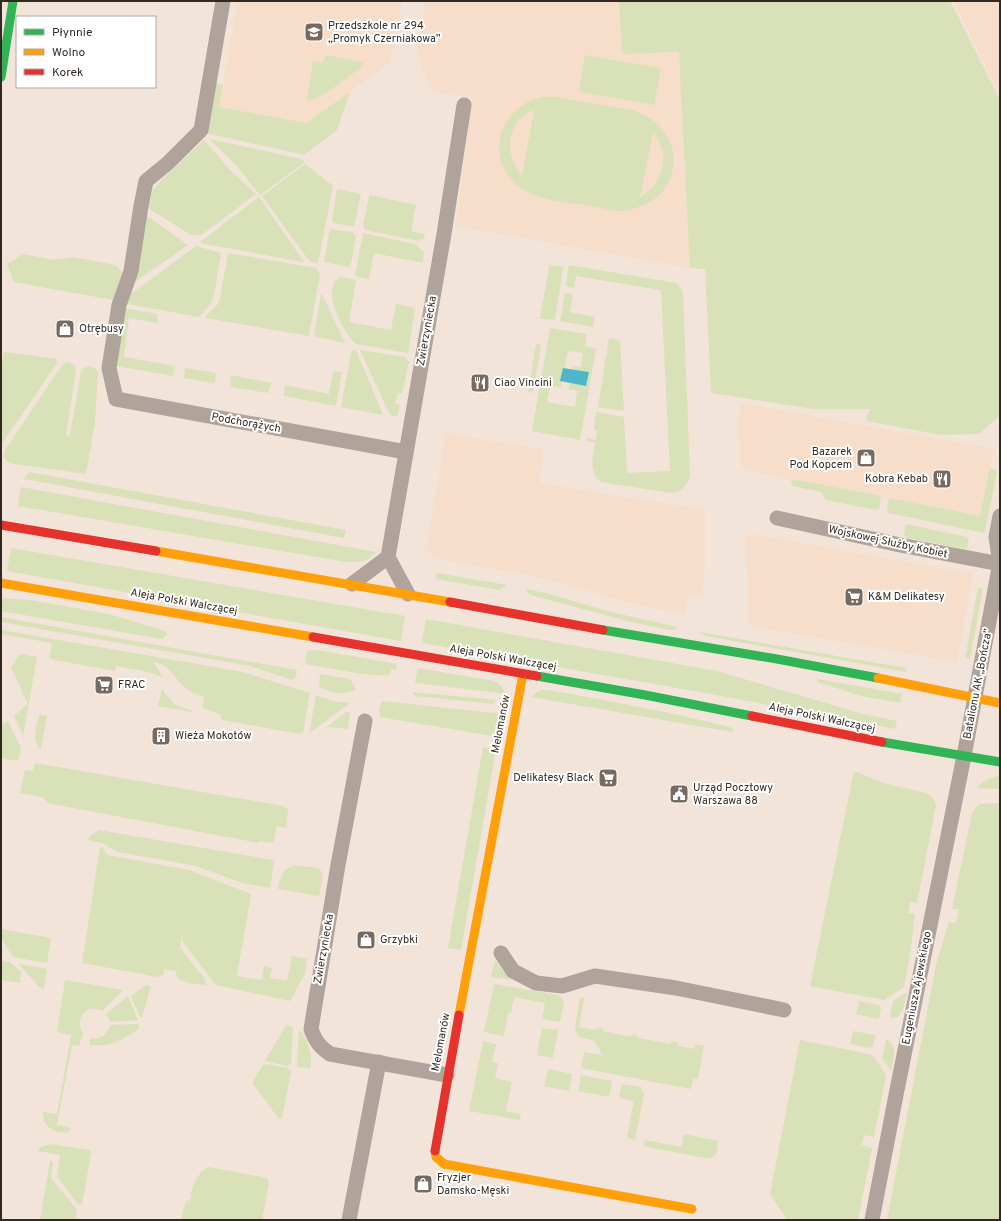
<svg xmlns="http://www.w3.org/2000/svg" width="1001" height="1221" viewBox="0 0 1001 1221" font-family="Overpass,sans-serif">
<rect width="100%" height="100%" fill="#f2e4d8"/>
<g fill="#f6deca">
<polygon points="238,1 403,1 390,63 306,123 219,107"/>
<polygon points="425,1 677,1 690,268 456,226 472,98 432,92 417,55"/>
<polygon points="954,1 1000,1 1000,96"/>
<polygon points="740,403 994,449 980,516 881,496 757,473 741,466 738,429"/>
<polygon points="446,434 543,449 539,483 705,510 705,564 702,595 689,593 685,614 642,606 538,577 434,558 426,548"/>
<polygon points="752,534 973,574 957,662 749,626 746,538 748,535"/>
</g>
<g fill="#d9e1b8" fill-rule="evenodd">
<polygon points="619,1 950,1 1000,100 1000,415 979,434 941,435 866,421 867,415 871,409 813,409 711,393 705,269 690,268 679,52 622,54"/>
<polygon points="326,55 362,62 363,66 322,96 307,101 313,61 323,63"/>
<polygon points="585,55 661,68 654,105 579,92"/>
<polygon points="215,83 223,85 219,107 306,123 350,92 337,130 304,155 206,133"/>
<path d="M542 97H557L632 110C665 120 685 152 667 185 660 197 649 204 636 208 631 210 624 211 618 211 609 210 598 207 589 206 569 202 534 200 519 187 483 158 499 107 542 97ZM534 110 522 176C503 155 506 121 534 110ZM653 133C672 152 663 185 640 197Z"/>
<polygon points="209,139 302,159 305,162 260,195 235,164"/>
<polygon points="204,140 231,171 256,194 201,235 191,235 148,208 153,190 159,183"/>
<polygon points="305,164 333,186 318,263 310,262 262,196"/>
<polygon points="337,189 361,194 354,227 333,223 332,221"/>
<polygon points="370,195 416,205 411,231 425,234 424,238 419,241 365,230 363,226 369,197"/>
<polygon points="259,197 304,262 204,244 200,242"/>
<polygon points="146,215 188,245 135,282 134,282"/>
<polygon points="330,229 353,232 356,236 351,263 349,267 324,262"/>
<polygon points="363,233 415,244 424,252 423,263 374,253 369,279 355,276"/>
<polygon points="196,246 221,253 214,296 210,305 199,317 122,303 124,299"/>
<polygon points="228,253 316,268 320,274 309,336 206,318 206,316 218,304 220,298"/>
<polygon points="23,254 53,260 73,257 115,265 122,272 113,300 14,282 7,264"/>
<polygon points="549,265 563,267 555,320 523,317 540,318 549,268"/>
<path d="M569 265 677 283 683 293 690 476C687 486 682 492 671 493L601 482C588 472 593 456 595 442L586 441 587 438 596 440 597 431 594 430 596 412 624 417 627 473 670 471 661 290 576 276 574 288 566 286Z"/>
<path d="M340 277 356 280 349 322 391 330 396 304 413 307 415 310 408 353 356 344C344 332 319 290 340 277Z"/>
<polygon points="565,293 573,294 570,312 595,317 593,327 560,321"/>
<polygon points="321,294 322,294 345,343 314,336"/>
<polygon points="124,308 158,314 157,323 129,318 124,357 175,366 173,376 116,366"/>
<path d="M550 328 587 334 585 346 596 349 580 440 532 431ZM568 351 583 353 581 367 573 366V369L589 372 586 385 570 383 569 389 577 391 575 407 547 402 550 386 561 388 562 381H561L563 368H565Z"/>
<polygon points="609,338 620,341 624,411 598,407"/>
<polygon points="536,344 541,345 533,393 528,392"/>
<polygon points="353,350 356,350 383,415 341,407 351,354"/>
<polygon points="360,350 405,357 409,362 402,393 398,393 395,403 400,404 397,417 390,415"/>
<polygon points="4,352 56,359 57,363 1,445 1,368"/>
<path d="M67 362 75 365 76 370 66 435 70 436 81 371 83 369C89 365 93 366 98 372L95 422 86 474 9 463 4 457 5 450 62 365Z"/>
<polygon points="185,368 216,373 215,382 213,383 184,378"/>
<polygon points="335,371 342,372 336,406 284,396 285,385 329,394 333,372"/>
<polygon points="231,375 271,383 268,393 230,387"/>
<polygon points="990,468 997,471 985,532 984,533 889,513 887,511 889,498 980,516"/>
<polygon points="29,472 346,530 344,538 24,479"/>
<polygon points="791,479 881,496 879,509 876,510 826,500 821,492 792,486"/>
<path d="M21 487 376 552C368 562 358 563 346 562L18 506Z"/>
<polygon points="906,524 967,537 969,539 967,549 907,538 904,535"/>
<polygon points="11,548 405,616 401,641 7,571"/>
<polygon points="437,573 507,585 500,590 436,579"/>
<polygon points="978,588 983,588 970,659 965,658"/>
<polygon points="525,589 546,593 607,611 677,627 674,630 669,630 631,622 530,595"/>
<polygon points="1,598 31,600 109,614 166,631 167,633 166,636 162,639 1,611"/>
<polygon points="1,617 297,670 296,677 292,680 250,666 1,622"/>
<polygon points="426,619 717,671 863,714 897,721 895,729 711,694 422,643"/>
<path d="M1 630 243 672 310 693 303 732 300 734 223 720H221L222 715 202 708 204 697C198 695 192 693 187 689 173 679 173 665 153 662L163 677 148 672 116 666 115 671 55 660 49 658 52 643 1 634Z"/>
<polygon points="699,632 906,668 906,672 706,636"/>
<path d="M317 650 397 664 396 670 391 669 390 674C381 680 320 666 306 664L305 661 307 651Z"/>
<polygon points="20,654 37,657 23,736 14,716 28,704 11,667"/>
<polygon points="418,668 494,681 499,683 506,694 415,683"/>
<path d="M320 674 350 679 356 689C344 696 334 693 320 688L319 683Z"/>
<polygon points="818,679 902,694 900,703 861,696 817,682"/>
<polygon points="162,689 174,704 197,713 158,706"/>
<path d="M542 690H548C610 701 672 712 733 728L732 732 531 697 536 693Z"/>
<polygon points="413,692 496,700 494,704 415,696"/>
<polygon points="316,695 333,701 350,703 311,732 310,730"/>
<polygon points="382,701 503,714 498,737 380,717 379,709"/>
<polygon points="346,712 350,712 348,729 327,727"/>
<path d="M39 715 47 716 41 749C30 741 37 726 39 715Z"/>
<polygon points="8,721 21,748 18,761 1,758 1,722 4,724"/>
<polygon points="483,747 496,749 461,950 448,948"/>
<polygon points="35,763 284,806 288,810 286,828 277,826 274,841 272,843 259,841 258,843 47,803 43,797 20,793 25,770 33,771"/>
<polygon points="854,771 887,784 926,793 933,798 936,805 917,903 910,902 908,913 915,914 910,955 904,987 884,1000 810,986"/>
<path d="M1000 776V789L977 788C983 781 990 777 1000 776Z"/>
<polygon points="1000,803 1000,1220 887,1220 936,965 949,922 956,923 959,909 952,909 972,813 979,804"/>
<polygon points="99,830 273,860 274,863 270,888 242,883 196,866 118,852 102,843 88,840 91,835"/>
<path d="M100 847 104 849 107 855 189 870 195 872V874L197 873 251 894 237 976 262 980 264 966 272 968 270 978 287 981 292 956 307 959 305 974 290 1001 216 985 182 941 184 927 180 948 205 979 206 984 205 985C197 984 176 984 176 973 177 966 179 960 179 954L176 971 164 969V974L158 977 82 963Z"/>
<path d="M296 865 318 868 323 873 319 896 278 889C281 876 281 869 296 865Z"/>
<polygon points="1,929 51,938 47,963 13,957 1,938"/>
<polygon points="495,960 511,980 491,977"/>
<polygon points="1,961 10,962 21,972 20,983 1,980"/>
<polygon points="19,964 47,969 44,989 40,988"/>
<path d="M65 980 123 990 102 1011C86 1002 74 1020 83 1034L79 1046 72 1045 57 1125 71 1128 68 1132C55 1135 42 1126 43 1112L57 1114 71 1035 57 1032Z"/>
<polygon points="494,984 559,995 564,1002 560,1022 542,1019 545,1003 514,997 511,1013 508,1013 504,1036 484,1032"/>
<polygon points="146,985 151,986 142,1018 140,1017 131,996"/>
<polygon points="907,992 904,1007 898,1017 890,1018 893,1001"/>
<polygon points="128,996 138,1020 110,1022 106,1014"/>
<polygon points="580,997 584,998 579,1027 596,1030 597,1027 603,1028 603,1031 631,1037 632,1035 638,1036 638,1038 671,1044 671,1041 678,1042 678,1046 694,1049 695,1044 704,1046 698,1079 693,1078 691,1089 581,1068 584,1052 603,1055 593,1040 579,1037 575,1029"/>
<polygon points="859,1001 879,1005 881,1008 879,1019 856,1014"/>
<path d="M139 1024V1028C132 1035 113 1045 104 1045 99 1046 95 1045 90 1045V1038C100 1040 107 1035 110 1025Z"/>
<polygon points="288,1025 293,1027 291,1063 287,1066 266,1061 266,1059 285,1027"/>
<polygon points="542,1028 558,1030 553,1058 537,1055"/>
<path d="M299 1030C309 1041 313 1056 310 1069L298 1067 297 1065Z"/>
<polygon points="853,1031 876,1035 873,1046 870,1048 850,1044"/>
<path d="M886 1039C899 1047 893 1059 891 1071L882 1058Z"/>
<polygon points="800,1040 873,1055 886,1076 874,1137 864,1135 862,1145 872,1148 858,1220 790,1220 785,1217 770,1194"/>
<polygon points="483,1041 496,1044 492,1062 498,1063 495,1078 512,1082 506,1111 521,1114 520,1120 469,1111"/>
<polygon points="266,1064 288,1068 291,1072 282,1118 279,1119 252,1083 263,1065"/>
<polygon points="548,1069 572,1074 569,1091 544,1086"/>
<polygon points="581,1075 612,1081 609,1097 578,1091"/>
<polygon points="622,1084 640,1087 644,1094 635,1140 627,1138 634,1101 619,1098"/>
<polygon points="684,1134 718,1141 716,1155 710,1159 643,1146 645,1140 682,1147"/>
<polygon points="51,1144 89,1150 91,1152 82,1205 78,1204 57,1177 60,1155 38,1151 40,1147"/>
<polygon points="50,1161 53,1161 51,1178 77,1210 75,1220 40,1220"/>
<path d="M209 1167 267 1178 269 1181 262 1220H181L184 1207 187 1200 189 1201 192 1196 190 1195C194 1184 198 1171 209 1167Z"/>
</g>
<polygon fill="#4eb6ca" points="563,368 589,372 586,386 560,381"/>
<g fill="none" stroke-linecap="round" stroke-linejoin="round">
<g stroke="#b0a39b" stroke-width="15">
<polyline points="223,1 201,130 168,163 146,181 141,206 131,271 119,305 109,368 116,399 406,452"/>
<polyline points="777,518 900,545 1000,564"/>
<polyline points="1000,564 996,537 1000,516"/>
<polyline points="352,584 388,557"/>
<polyline points="408,594 388,557 444,234 464,105"/>
<path d="M365 721 338 865 311 1029C315 1041 320 1047 330 1054L447 1075"/>
<polyline points="501,953 513,971 536,983 562,986 595,976 676,988 784,1010"/>
<polyline points="349,1220 379,1062"/>
<polyline points="872,1220 896,1095 964,756 1000,563"/>
</g>
<g stroke="#30b455" stroke-width="9">
<polyline points="1,77 13,1"/>
<polyline points="603,630 777,659 878,678"/>
<polyline points="537,676 645,695 752,716"/>
<polyline points="882,742 1000,762"/>
</g>
<g stroke="#ff9f0a" stroke-width="9">
<polyline points="156,551 450,602"/>
<polyline points="1,583 313,637"/>
<polyline points="878,678 1000,703"/>
<polyline points="459,1015 523,674"/>
<polyline points="435,1151 436,1157 444,1164 692,1209"/>
</g>
<g stroke="#e5322d" stroke-width="9">
<polyline points="1,525 156,551"/>
<polyline points="450,602 603,630"/>
<polyline points="313,637 537,676"/>
<polyline points="752,716 882,742"/>
<polyline points="435,1151 459,1015"/>
</g>
</g>
<defs>
<g id="school-square" transform="scale(1)"><rect x="-9" y="-9" width="18" height="18" rx="4" fill="#766a61" stroke="#fff"/><path d="M0-5L7-2L0 1L-7-2ZM-4 1L0 2.5L4 1V4Q0 6-4 4Z" fill="#fff"/></g>
<g id="shop-square" transform="scale(1)"><rect x="-9" y="-9" width="18" height="18" rx="4" fill="#766a61" stroke="#fff"/><path d="M-5-2.5h2.3a2.7 3.5 0 0 1 5.4 0H5L5.5 6h-11ZM-1.5-2.5h3a1.5 2.3 0 0 0-3 0Z" fill="#fff"/></g>
<g id="restaurant-square" transform="scale(1)"><rect x="-9" y="-9" width="18" height="18" rx="4" fill="#766a61" stroke="#fff"/><path d="M-5-6h1v4h1v-4h1v4h1v-4h1v5L-1.5 .5V6h-2V.5L-5-1ZM5-6V6H3V1.5H1.5Q1.5-4 5-6Z" fill="#fff"/></g>
<g id="supermarket-square" transform="scale(1)"><rect x="-9" y="-9" width="18" height="18" rx="4" fill="#766a61" stroke="#fff"/><path d="M-6-5.5h2.5l.6 2H6L4.5 2H-2.5L-4.4-4H-6ZM-1.5 3.2a1.3 1.3 0 1 0 .1 0ZM3 3.2a1.3 1.3 0 1 0 .1 0Z" fill="#fff"/></g>
<g id="building-square" transform="scale(1)"><rect x="-9" y="-9" width="18" height="18" rx="4" fill="#766a61" stroke="#fff"/><path d="M-4-6H4V6H1V3H-1V6H-4ZM-2.5-4.3h1.7v1.8h-1.7ZM.8-4.3h1.7v1.8H.8ZM-2.5-1h1.7V.8h-1.7ZM.8-1h1.7V.8H.8Z" fill="#fff"/></g>
<g id="civic-square" transform="scale(1)"><rect x="-9" y="-9" width="18" height="18" rx="4" fill="#766a61" stroke="#fff"/><path d="M-.6-6.5H3V-4.5H.6V-3L4-1V1h2V6H-6V1h2V-1L-.6-3ZM-1.2 2.5V6h2.4V2.5Z" fill="#fff"/></g>
</defs>
<g fill-rule="evenodd">
<use href="#school-square" x="314" y="32"/>
<use href="#shop-square" x="65" y="329"/>
<use href="#restaurant-square" x="480" y="383"/>
<use href="#shop-square" x="866" y="458"/>
<use href="#restaurant-square" x="942" y="479"/>
<use href="#supermarket-square" x="854" y="597"/>
<use href="#supermarket-square" x="104" y="685"/>
<use href="#building-square" x="161" y="736"/>
<use href="#supermarket-square" x="608" y="778"/>
<use href="#civic-square" x="679" y="794"/>
<use href="#shop-square" x="366" y="940"/>
<use href="#shop-square" x="423" y="1184"/>
</g>
<g text-anchor="middle" dominant-baseline="central" stroke-width="4" stroke-linejoin="round" paint-order="stroke">
<g font-size="11" fill="#332921" stroke="#fff" text-anchor="start">
<text x="328" y="26">Przedszkole nr 294<tspan x="328" dy="13">„Promyk Czerniakowa”</tspan></text>
<text x="79" y="329">Otrębusy</text>
<text x="494" y="383">Ciao Vincini</text>
<text x="852" y="452" text-anchor="end">Bazarek<tspan x="852" dy="13">Pod Kopcem</tspan></text>
<text x="928" y="479" text-anchor="end">Kobra Kebab</text>
<text x="868" y="597">K&amp;M Delikatesy</text>
<text x="118" y="685">FRAC</text>
<text x="175" y="736">Wieża Mokotów</text>
<text x="594" y="778" text-anchor="end">Delikatesy Black</text>
<text x="693" y="788">Urząd Pocztowy<tspan x="693" dy="13">Warszawa 88</tspan></text>
<text x="380" y="940">Grzybki</text>
<text x="437" y="1178">Fryzjer<tspan x="437" dy="13">Damsko-Męski</tspan></text>
</g>
<g font-size="11" fill="#332921" stroke="#fff">
<text transform="translate(427 331) rotate(-80)">Zwierzyniecka</text>
<text transform="translate(246 423) rotate(10)">Podchorążych</text>
<text transform="translate(888 542) rotate(12)">Wojskowej Służby Kobiet</text>
<text transform="translate(184 602) rotate(10)">Aleja Polski Walczącej</text>
<text transform="translate(503 658) rotate(10)">Aleja Polski Walczącej</text>
<text transform="translate(978 684) rotate(-79)">Batalionu AK „Bończa”</text>
<text transform="translate(822 718) rotate(12)">Aleja Polski Walczącej</text>
<text transform="translate(501 724) rotate(-79)">Melomanów</text>
<text transform="translate(324 949) rotate(-80)">Zwierzyniecka</text>
<text transform="translate(917 988) rotate(-79)">Eugeniusza Ajewskiego</text>
<text transform="translate(441 1042) rotate(-79)">Melomanów</text>
</g>
</g>
<rect width="1001" height="1221" fill="none" stroke="#332921" stroke-width="4"/>
<rect x="16" y="16" width="140" height="72" fill="#ffffff" stroke="#ada9a6"/>
<rect x="24" y="29" width="20" height="6" fill="#30b455" stroke="#ada9a6"/>
<text x="52" y="36" font-size="12" fill="#332921">Płynnie</text>
<rect x="24" y="49" width="20" height="6" fill="#ff9f0a" stroke="#ada9a6"/>
<text x="52" y="56" font-size="12" fill="#332921">Wolno</text>
<rect x="24" y="69" width="20" height="6" fill="#e5322d" stroke="#ada9a6"/>
<text x="52" y="76" font-size="12" fill="#332921">Korek</text>
</svg>
